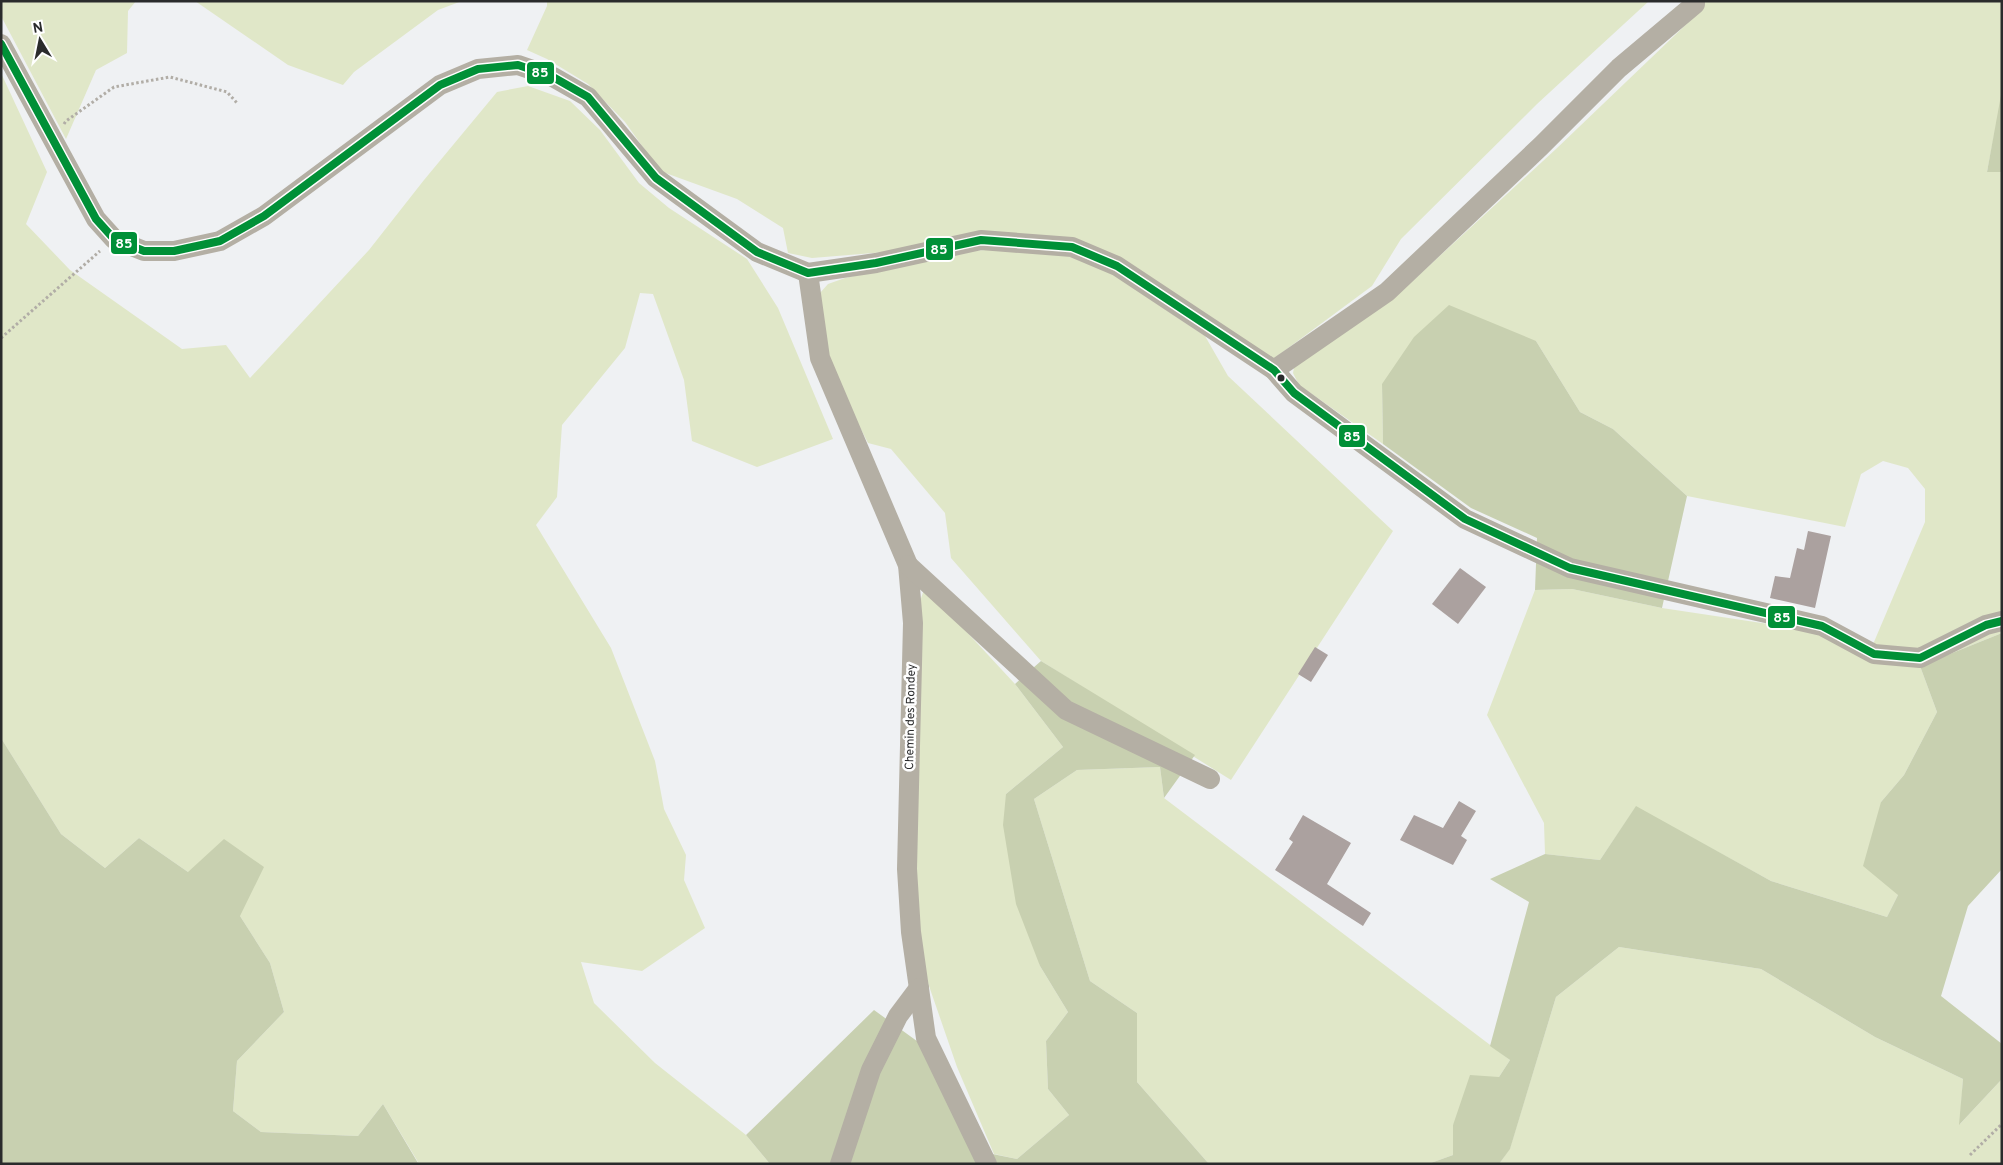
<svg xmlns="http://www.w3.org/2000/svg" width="2003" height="1165" viewBox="0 0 2003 1165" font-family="Overpass,sans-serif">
<rect width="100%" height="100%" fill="#eff1f3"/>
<g fill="#e0e7c8">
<polygon points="1,1 136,1 128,11 127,53 96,70 66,139 1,16"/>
<polygon points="195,1 462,1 438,10 354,72 343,85 288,65"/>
<polygon points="547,1 1649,1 1537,104 1401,239 1372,286 1272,360 1071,237 812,258 788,253 783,228 737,199 660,171 625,122 588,84 547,59 527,50 547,6"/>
<polygon points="1703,1 2002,1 2002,95 1987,172 2002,172 2002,633 1920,666 1937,712 1904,775 1881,802 1898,895 1887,917 1771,881 1636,807 1600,860 1545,854 1544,823 1487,715 1535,590 1572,589 1662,608 1821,632 1868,656 1925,522 1925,489 1908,468 1883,461 1861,474 1845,527 1687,496 1613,429 1580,412 1536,341 1382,384 1383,444 1299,385 1293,373 1295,362 1394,298 1556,149 1697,14"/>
<polygon points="1,73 47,172 26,224 70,270 182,349 226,345 250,378 369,250 424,180 497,92 528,86 570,101 600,130 639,183 669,208 747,259 778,308 833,439 757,467 692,441 684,380 653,294 640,293 625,348 562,425 557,497 536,525 611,648 655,761 664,809 686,855 684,880 705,928 642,971 581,962 594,1003 655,1063 746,1135 770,1164 417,1164 418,1162 383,1104 358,1136 261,1132 233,1111 237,1061 284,1012 270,963 240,916 188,872 139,838 105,868 61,834 1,738"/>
<polygon points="1002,249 1066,255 1107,270 1205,336 1228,376 1393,531 1231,780 1041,661 951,558 945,513 891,449 868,443 824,357 820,293 828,284 845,278 969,251"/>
<polygon points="925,587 1015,684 1063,747 1006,794 1040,966 1068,1012 1046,1041 1048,1089 1069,1115 1017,1159 994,1154 957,1067 928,983 916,918 920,601"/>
<polygon points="1160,767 1164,798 1510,1060 1499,1077 1453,1125 1453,1155 1428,1164 1209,1164 1137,1082 1137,1013 1090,981 1034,799 1077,770"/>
<polygon points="1619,947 1761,969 1875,1037 1963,1079 1960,1124 2002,1079 2002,1164 1499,1164 1510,1148 1556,997"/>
</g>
<g fill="#c8d0b0">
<polygon points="2001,95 2002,172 1987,172"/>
<polygon points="1449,305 1536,341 1580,412 1613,429 1687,496 1662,608 1572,589 1535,590 1537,538 1471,508 1383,444 1382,384 1414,337"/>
<polygon points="2002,633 2002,869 1968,906 1941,996 2002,1044 2002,1079 1959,1125 1963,1079 1875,1037 1761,969 1619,947 1556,997 1510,1149 1499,1164 1428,1164 1453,1155 1453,1125 1470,1075 1499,1077 1510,1060 1490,1046 1529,902 1490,879 1545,854 1600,860 1636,806 1771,881 1887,917 1898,895 1863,866 1881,802 1904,775 1937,712 1920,666"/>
<polygon points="1041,661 1195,755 1164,798 1160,767 1077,770 1034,799 1090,981 1137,1013 1137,1082 1209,1164 770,1164 746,1135 874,1010 921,1044 973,1150 1017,1159 1069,1115 1048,1089 1046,1041 1068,1012 1040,966 1016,904 1003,825 1006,794 1063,747 1015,684"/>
<polygon points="1,738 61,834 105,868 139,838 188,872 224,839 264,867 240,916 270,963 284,1012 237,1061 233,1111 261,1132 358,1136 383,1104 418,1163 1,1164"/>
</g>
<g fill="#aba19f">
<polygon points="1808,531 1831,536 1815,608 1770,598 1775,576 1790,578 1797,548 1804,550"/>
<polygon points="1460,568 1486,587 1458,624 1432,604"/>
<polygon points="1315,647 1328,655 1311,682 1298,674"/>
<polygon points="1459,801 1476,811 1461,836 1467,840 1453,865 1400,840 1414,815 1443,828"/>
<polygon points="1303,815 1351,843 1327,884 1371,913 1363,926 1275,870 1293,842 1289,839"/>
</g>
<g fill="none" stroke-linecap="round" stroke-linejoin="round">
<g stroke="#b1ada6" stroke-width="3" stroke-dasharray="2.5 2.5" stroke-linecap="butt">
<polyline points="64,124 66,121 114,87 170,77 227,92 237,103"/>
<polyline points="1,338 100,251"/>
<polyline points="1970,1155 2002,1124"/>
</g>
<g stroke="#b4afa4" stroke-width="20">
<polyline points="1,44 96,219 114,239 144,251 174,251 220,241 264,216 440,85 478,69 518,65 553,77 588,97 656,178 757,252 808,273 876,263 981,240 1072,247 1117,266 1274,370 1294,393 1465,519 1570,568 1822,626 1874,654 1920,658 1986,625 2002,621"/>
<polyline points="808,273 820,358 908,565 913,623 907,869 911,932 926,1038 987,1164"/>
<polyline points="1274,370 1387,292 1541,146 1619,68 1695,4 1695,1"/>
<polyline points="908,565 1066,710 1210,779"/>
<polyline points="840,1164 871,1070 898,1016 919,988"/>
</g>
<g stroke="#fff" stroke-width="11">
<polyline id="bus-1" points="1,44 96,219 114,239 144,251 174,251 220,241 264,216 440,85 478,69 518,65 553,77 588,97 656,178 757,252 808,273 876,263 981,240 1072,247 1117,266 1274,370 1294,393 1465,519 1570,568 1822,626 1874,654 1920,658 1986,625 2002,621"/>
</g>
<use href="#bus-1" stroke="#009037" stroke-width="8"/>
</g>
<circle fill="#2a2b2c" stroke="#fff" stroke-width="2" cx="1281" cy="378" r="4.5"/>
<g text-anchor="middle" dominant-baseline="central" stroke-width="5" stroke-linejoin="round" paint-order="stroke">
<g font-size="12" fill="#2a2b2c" stroke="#fff">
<text transform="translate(911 717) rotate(-89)">Chemin des Rondey</text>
</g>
</g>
<g stroke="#fff" stroke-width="2">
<rect x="526" y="61" width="29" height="24" rx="5" fill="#009037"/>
<rect x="110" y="231" width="28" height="24" rx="5" fill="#009037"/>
<rect x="925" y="237" width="29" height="24" rx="5" fill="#009037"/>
<rect x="1338" y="424" width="28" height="24" rx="5" fill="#009037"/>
<rect x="1767" y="605" width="29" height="24" rx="5" fill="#009037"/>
</g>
<g font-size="14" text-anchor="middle" font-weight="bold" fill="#fff">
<text x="540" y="77">85</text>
<text x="124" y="248">85</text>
<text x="939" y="254">85</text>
<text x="1352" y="441">85</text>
<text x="1782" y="622">85</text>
</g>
<rect width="2003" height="1165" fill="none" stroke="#2a2b2c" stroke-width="5"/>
<g transform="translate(40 40) rotate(350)" stroke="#ffffff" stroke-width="4" paint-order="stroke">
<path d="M0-4L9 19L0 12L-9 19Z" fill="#2a2b2c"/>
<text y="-8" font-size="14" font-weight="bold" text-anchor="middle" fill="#2a2b2c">N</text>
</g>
</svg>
